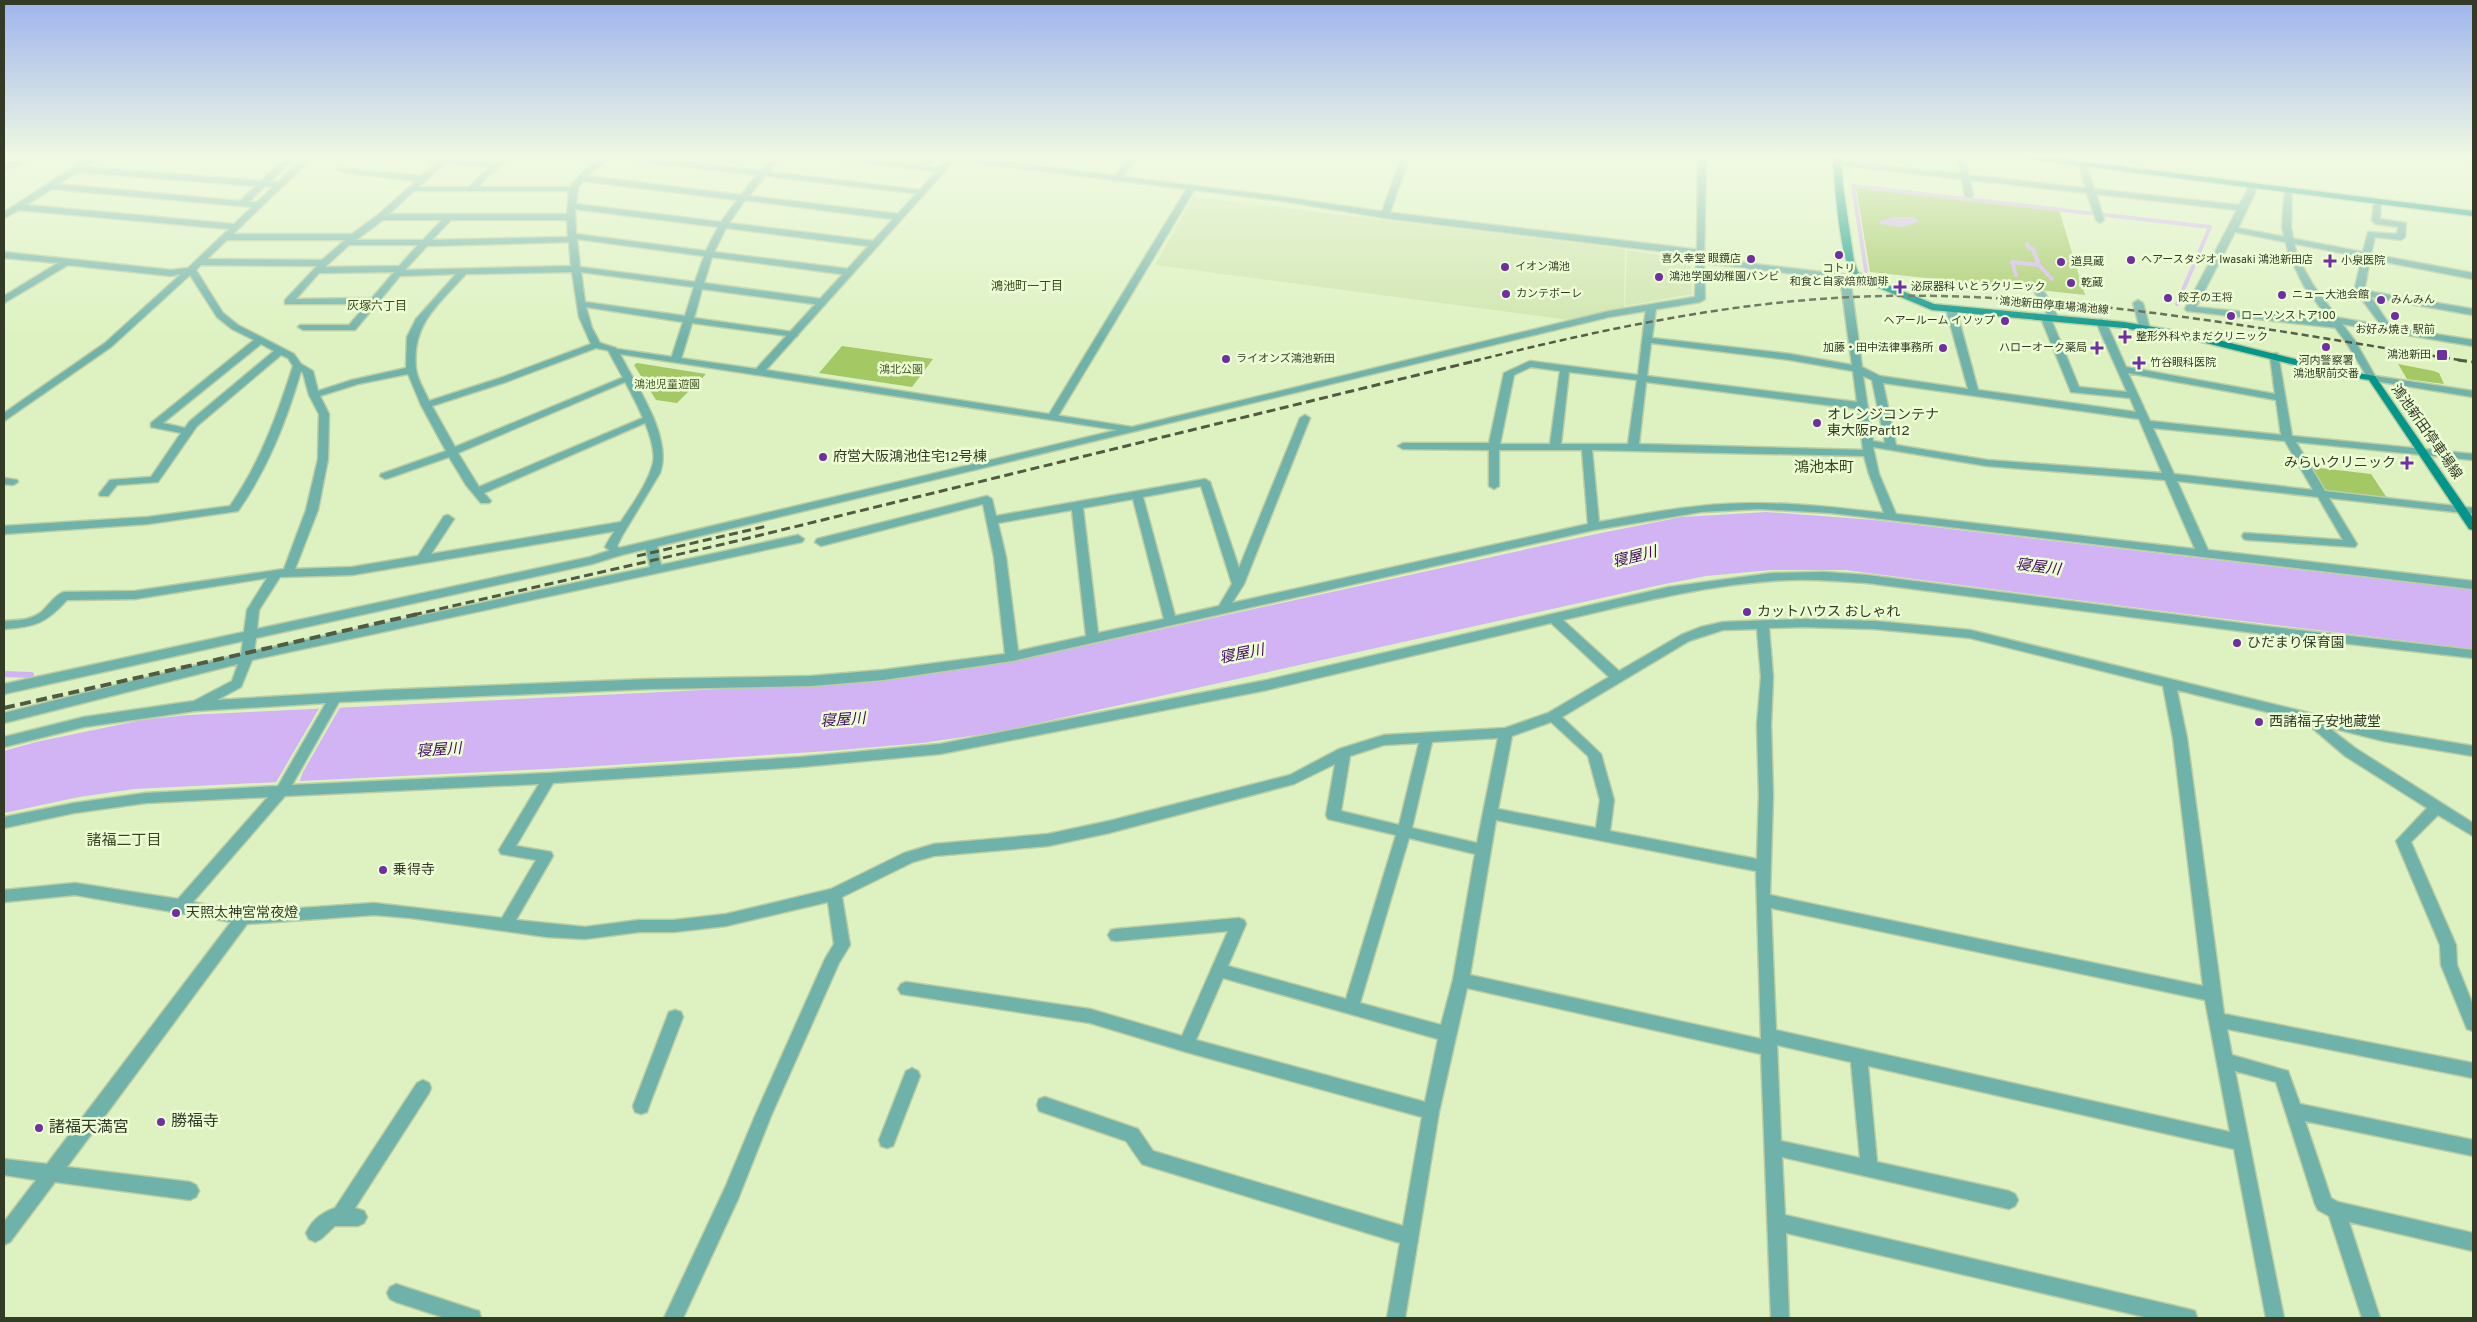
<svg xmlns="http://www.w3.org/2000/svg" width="2477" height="1322" viewBox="0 0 2477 1322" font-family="Overpass,'Noto Sans JP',sans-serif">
<rect width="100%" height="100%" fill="#ddf2c0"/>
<g fill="#cfe5ad">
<polygon points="1193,197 1625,249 1624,308 1570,320 1155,265"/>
<polygon points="1627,250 1690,260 1692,294 1625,306"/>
</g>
<g fill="#a4c864">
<polygon points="844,156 897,156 934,160 929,166"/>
<polygon points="1856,187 2059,210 2085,295 1870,272"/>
<polygon points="842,346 933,359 912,387 819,373"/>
<polygon points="637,363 706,374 677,403 656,400 634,365"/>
<polygon points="2398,364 2434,371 2439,373 2444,384 2407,379"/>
<polygon points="2311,467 2371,474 2387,498 2326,492"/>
</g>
<g fill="#d2b4f4">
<polygon points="1893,217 1913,217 1920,221 1902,227 1880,224 1880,221"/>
<polygon points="1767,512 1874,520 2473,590 2473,649 2178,613 1845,570 1771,570 1706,576 1660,585 998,732 922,743 829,751 566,768 134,789 79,797 4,813 4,751 36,742 142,720 187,715 787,686 904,675 1016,661 1601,533 1682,517"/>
</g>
<polygon fill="#ddf2c0" points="342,704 303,772 299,783 275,784 321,705"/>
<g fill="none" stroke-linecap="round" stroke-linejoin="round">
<g stroke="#d2b4f4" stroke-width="4">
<polyline points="2027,244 2029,248 2033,249 2039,265"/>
<polyline points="1866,271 1853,186 2210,227 2177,304"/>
<polyline points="2016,275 2012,262 2039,265 2052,279"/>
</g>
<polyline stroke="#d2b4f4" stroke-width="6" points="4,674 31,675"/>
<g stroke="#bbcda1" stroke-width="3">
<g id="minor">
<polygon points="33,156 45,156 4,170 4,165"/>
<path d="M91 156H100L84 167 261 181 288 156H296L270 182H278L305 156H314L233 234H352L378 215 416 181 342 172 338 170 339 168 421 176 438 161 411 158 407 156H452L451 158 495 163 504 156H513L490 174 478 187H570L583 172 603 156H632L761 171 774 156H782L769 172 921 190 925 192 921 194 765 176 749 196 899 214 903 217 899 220 745 200 729 223 875 241 879 244 875 247 726 228 714 252 849 269 853 272 849 275 712 257 704 283 822 299 827 302 822 305 702 289 694 318 793 332 798 335 796 337 692 323 681 359 676 362 671 359 683 322 586 307 592 328 600 343 616 348V352L596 348 506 382 432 406 455 447 624 377 627 376 632 379 458 453 479 487 645 417H653L654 419 484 493 491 501 489 503H481L466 485 449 457 389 478 385 479 380 476 381 474 446 451 421 405 408 374 358 384 320 396 329 414 328 459 318 510 295 569 352 567 418 556 444 516 448 515 454 519 431 554 621 522 627 526 621 530 352 575 280 577 259 610 257 629 590 557 617 548 623 552 621 555 592 564 256 638 254 651 650 567 645 545 651 541 657 545 661 565 798 535 804 539 802 542 252 660 241 687 217 700 384 690 650 679 811 676 883 670 1005 654 994 557 983 504 821 546 815 542 817 539 987 496 992 499 996 516 1205 479 1210 482 1239 568 1300 418 1305 415 1310 418 1244 584 1232 603 1588 524 1582 450H1499V486L1494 489 1489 486V450L1403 449 1398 446 1403 443H1489L1504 373 1530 361 1638 375 1646 308 1651 305 1656 308 1652 338 1790 354 1852 365 1841 284 1843 280 1697 262 1698 156H1706L1704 258 1848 275 1861 274V278L1852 280 1851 284 1862 367 1880 376 1968 389 1946 309 1951 306 1956 309 1978 390 2136 412 2130 398 2071 392 2040 316 2047 314 2035 293 2040 290 2045 293 2058 317 2051 319 2079 387 2127 392 2096 322 2101 319 2106 322 2126 367 2275 394 2270 356 2275 353 2278 354 2292 436 2473 454V460L2296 442 2325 491 2473 508V514L2329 498 2357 544 2355 547 2248 540 2244 539 2242 536 2244 533 2343 540 2318 497 2177 481 2208 550 2473 581V589L1831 513 1759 509 1701 512 1594 530 1012 661 883 680 811 686 650 689 339 702 292 785 549 773 800 757 940 744 1267 680 1669 587 1772 573 1824 572 1867 575 2263 626 2473 650V658L2263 634 1867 583C1835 581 1804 578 1772 581 1701 586 1632 604 1563 620L1619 671 1681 635 1701 627 1723 622 1802 619 1874 621 1970 630 2383 731 2473 746V756L2383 741 2328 727 2355 748 2473 823V836L2438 815 2411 842 2456 945 2457 965 2473 1005V1031L2467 1029 2465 1024 2441 965 2440 945 2396 841 2427 808 2345 756 2304 721 2177 690 2187 738 2224 1014 2473 1063V1078L2227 1029 2232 1055 2288 1071 2300 1104 2473 1140V1156L2305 1121 2331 1198 2338 1202 2473 1233V1251L2349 1222 2380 1318H2362L2329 1216 2318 1210 2315 1204 2276 1082 2235 1071 2284 1318H2266L2234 1149 1868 1066 1877 1162 2009 1191 2015 1194 2018 1200 2015 1206 2009 1209 1782 1157 1785 1215 2188 1309 2195 1311 2197 1318H2149L1786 1233 1789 1318H1771L1761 1054 1467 988 1439 1112 1405 1318H1387L1400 1243 1148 1166 1142 1164 1126 1141 1039 1111 1037 1105 1039 1099 1045 1097 1138 1129 1153 1151 1403 1226 1422 1117 1186 1052 1090 1023 901 994 898 989 901 984 906 982 1090 1009 1182 1036 1228 931 1116 941 1111 940 1108 935 1111 930 1116 929 1239 918 1244 920 1246 924 1228 966 1346 999 1396 835 1328 819 1326 815 1335 764 1294 784 1109 833 1048 846 934 856 913 862 842 897 850 945 839 963 771 1116 738 1199 683 1318H664L725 1188 755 1116 825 959 834 944 828 902 726 926 674 932H639L585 939 547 937 411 918 374 915 247 924 67 1167 190 1182 196 1185 199 1191 196 1197 190 1200 55 1182 10 1242 4 1245V1222L36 1180 4 1175V1159L47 1164 231 922 75 895 4 902V890L75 883 178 899 268 797 146 803 74 813 4 828V817L74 803 146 793 278 786 326 703 195 711 84 727 4 747V737L84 717 194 701 232 681 238 664 4 723V713L241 654 243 641 4 694V684L244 632 247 610 267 578 135 599 67 600C46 623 35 627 4 629V621C16 620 29 621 40 613 48 607 54 595 64 592L135 591 284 569 306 510 318 459 319 414 309 395 303 373 301 371C286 422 268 468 238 511L148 524 4 534V526L148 517 230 506C260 463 277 416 293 366L288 358 281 355 197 426 158 482 117 485 108 496H100L99 494 110 480 151 477 181 433 151 427V423L254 340 232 329 217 317 190 275 111 347 4 421V413L105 343 181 274 171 276 68 265 4 303V296L58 263 4 258V252L171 270 188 268 229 229 19 210 4 218V212ZM610 158H612L757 175 741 195 587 176ZM446 162 489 167 469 187H419ZM78 172 256 186 240 201 58 184ZM583 181 737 200 721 222 576 204 578 187ZM265 186 273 187 257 202H249ZM52 189 252 207 234 224 26 205ZM414 191H569L567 214H389ZM575 209 718 227 706 251 576 234ZM383 220H442L423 240H356ZM451 220H567L568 237 432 240ZM577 239 704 256 695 282 580 267ZM227 240H345L322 260 207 259ZM569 242 571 266 405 270 427 246ZM349 245H418L399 266 325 267ZM201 265 317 266 285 300V304H367L349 325H300L298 327 303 330H355L400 276 456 274 416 319 407 337 406 368 352 380 318 391 313 371 301 364 294 354 238 325 223 313 196 270ZM394 272 372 298 296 299 319 273ZM572 272 579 317 591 344 500 378 429 401C425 391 417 379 416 369 411 324 439 304 466 274ZM581 272 694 287 685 316 585 302ZM1651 343 1790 360 1853 371 1857 402 1647 376ZM261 344 274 351 189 422 185 428 163 423ZM1531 367 1560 371 1550 444H1500L1514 375ZM1569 372 1637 380 1628 444H1561ZM2128 373 2276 400 2281 435 2150 421ZM1863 376 1872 380 1885 443 1873 441ZM1646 382 1858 409 1863 450 1639 444ZM1883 383 2139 419 2162 473 1987 460 1896 445ZM2153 428 2285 441 2313 490 2174 474ZM1873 447 1987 466 2165 480 2195 549 1896 514 1879 474ZM1592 450 1864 456 1869 474 1884 513C1823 506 1762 499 1701 506 1667 509 1633 516 1599 522ZM1201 486 1232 584 1219 606 1175 616 1143 497ZM1133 499 1164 619 1098 633 1083 508ZM1072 510 1086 636 1018 651 1006 557 998 523ZM1551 623 1609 677 1548 713 1505 728 1384 735 1339 749 1290 775 1109 821 1048 834 934 844 904 853 831 889 726 914 674 920H639L585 927 516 920 553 856 551 852 516 846 553 783 800 767 940 754 1267 690ZM1802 627 1874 629 1970 638 2163 686 2173 738 2203 986 1770 895 1773 795 1771 725 1773 677 1769 628ZM1757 629 1761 677 1757 725 1759 795 1757 859 1610 831 1614 800 1601 754 1562 717 1689 641 1723 630ZM1551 722 1588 756 1600 800 1596 828 1498 809 1512 736ZM1498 738 1477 843 1412 828 1432 742ZM1419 743 1399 825 1341 811 1350 756 1384 745ZM539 784 499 850 501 854 536 860 502 918 374 903 243 912 193 902 285 796ZM1496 820 1756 871 1761 1039 1470 975ZM1409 838 1475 854 1453 980 1441 1025 1360 1003ZM1771 908 2205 1000 2230 1132 1776 1030ZM1223 978 1438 1039 1425 1102 1196 1040ZM1777 1045 1851 1062 1860 1158 1781 1141Z"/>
<polygon points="823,156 846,156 942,168 946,170 942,172 827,158"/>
<polygon points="991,156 999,156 991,165 985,165 984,163"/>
<polygon points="1129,156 1137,156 1120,181 1114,181 1113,179"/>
<polygon points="1402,156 1410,156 1389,215 1382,217 1381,215"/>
<path d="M1957 156H1965L1969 175 2086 188 2078 163 2082 161 2086 163 2094 189 2239 205 2246 193 2248 185 2252 183 2256 185 2255 193 2238 228 2363 252 2368 232 2397 234 2398 227 2376 224 2372 221 2374 202 2381 200 2380 219 2406 223 2405 237 2401 240 2375 237 2371 254 2473 273V279L2370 259 2365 287 2367 291 2473 309V315L2371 297 2391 327 2473 340V346L2342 324 2341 327 2338 328 2187 311 2185 309 2237 210 2096 194 2104 220 2100 223 2096 220 2087 193 1970 180 1973 196 1969 198 1965 196 1962 179 1838 165 1834 163 1838 161 1961 174ZM2235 232 2362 257 2355 287 2357 293 2381 325 2334 317 2331 318 2330 321 2196 307Z"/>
<polygon points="2466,156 2473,156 2473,162 2470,162"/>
<polygon points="1189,185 1196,187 1058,416 1053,419 1049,418 1048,416"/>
<polygon points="2138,300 2143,303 2150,329 2148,331 2145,332 2140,329 2133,303"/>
<polygon points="4,478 17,480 18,482 13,485 4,484"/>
<polygon points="675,1010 681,1012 683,1017 649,1106 647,1112 641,1114 635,1112 633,1106 667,1017 669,1012"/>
<polygon points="912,1068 918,1071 920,1076 893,1146 887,1148 881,1146 879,1140 906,1071"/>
<path d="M423 1080 429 1083 431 1088 429 1093 355 1208 364 1211 367 1217 364 1223 358 1226H335L321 1239 315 1242 309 1239 306 1233C312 1220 321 1213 335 1208L417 1083Z"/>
<polygon points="396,1284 472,1309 479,1311 481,1318 445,1318 396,1302 390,1299 387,1293 390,1287"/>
</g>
</g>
<g stroke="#bbcda1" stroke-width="3">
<g id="tertiary">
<path d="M934 156H957L1283 197 1385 212 1701 250 1705 253 1701 256 1385 218 1283 201 955 160 766 370 1132 427 1609 311 1695 297 1696 260 1700 257 1704 260 1705 299 1700 302 1609 317 617 556 605 547C619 521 646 491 653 463 659 436 621 376 608 350L610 348 756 369 947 160ZM620 354 1117 430 619 548 617 546 622 536 660 473C673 437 636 386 620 354Z"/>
<polygon points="2285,188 2292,190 2291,227 2297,256 2313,285 2355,341 2375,376 2473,391 2473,397 2369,380 2346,342 2304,286 2289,256 2282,227"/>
</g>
</g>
<g stroke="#bbcda1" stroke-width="3">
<g id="secondary">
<path d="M1833 156H1841L1843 186 1854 261 1858 272 1861 274 1934 304 2124 322 2194 334 2331 368 2375 376 2473 518V530L2469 529 2369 380 2331 374 2194 340 2124 328 1932 310 1855 278C1840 267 1834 177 1833 156Z"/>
<polygon points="2017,156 2039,156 2473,211 2473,216 2021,158"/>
</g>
</g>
<use href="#minor" fill="#6fb2aa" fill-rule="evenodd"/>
<use href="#tertiary" fill="#6fb2aa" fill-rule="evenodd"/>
<use href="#secondary" fill="#05968b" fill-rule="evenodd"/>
<path stroke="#515b42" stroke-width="2.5" stroke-dasharray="7 4" stroke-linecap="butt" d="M1474 361C1608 328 1742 299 1881 296 2078 292 2273 331 2466 361"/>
<g stroke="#515b42" stroke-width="3" stroke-dasharray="9 4.5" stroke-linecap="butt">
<polyline points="2458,360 2473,362"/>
<polyline points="637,556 767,526"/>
<polyline points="413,615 724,544 1479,360"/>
</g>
<polyline stroke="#515b42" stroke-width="4" stroke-dasharray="11 5.5" stroke-linecap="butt" points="4,708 418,614"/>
</g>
<linearGradient id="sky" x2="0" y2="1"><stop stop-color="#9fb4ed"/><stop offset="0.46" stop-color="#f0f9e3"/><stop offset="1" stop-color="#f0f9e3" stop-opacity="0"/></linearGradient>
<rect width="2477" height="341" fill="url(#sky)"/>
<g fill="#6f2ea3" stroke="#edfed5" stroke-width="2">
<circle cx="1839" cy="255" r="5"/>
<circle cx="1751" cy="259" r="5"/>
<circle cx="2131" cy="260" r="5"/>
<path d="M2327.5 253.5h5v5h5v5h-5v5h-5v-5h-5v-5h5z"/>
<circle cx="2061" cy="262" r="5"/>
<circle cx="1505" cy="267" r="5"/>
<circle cx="1659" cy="277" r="5"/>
<circle cx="2071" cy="283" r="5"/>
<path d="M1897.5 279.5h5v5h5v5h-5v5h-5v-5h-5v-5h5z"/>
<circle cx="1506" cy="294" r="5"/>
<circle cx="2282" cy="295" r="5"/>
<circle cx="2168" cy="298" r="5"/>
<circle cx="2381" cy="300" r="5"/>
<circle cx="2231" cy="316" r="5"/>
<circle cx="2395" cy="316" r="5"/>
<circle cx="2005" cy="321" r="5"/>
<path d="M2122.5 329.5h5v5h5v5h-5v5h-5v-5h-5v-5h5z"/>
<circle cx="2326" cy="347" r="5"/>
<circle cx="1943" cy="348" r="5"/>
<path d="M2094.5 340.5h5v5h5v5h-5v5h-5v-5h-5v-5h5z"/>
<rect x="2436" y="349" width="12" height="12" rx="2.5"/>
<circle cx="1226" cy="359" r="5"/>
<path d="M2136.5 355.5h5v5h5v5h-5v5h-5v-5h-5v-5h5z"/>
<circle cx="1817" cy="423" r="5"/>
<circle cx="823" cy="457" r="5"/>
<path d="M2404.5 455.5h5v5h5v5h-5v5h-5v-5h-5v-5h5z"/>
<circle cx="1747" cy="612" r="5"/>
<circle cx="2237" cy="643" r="5"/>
<circle cx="2259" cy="722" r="5"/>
<circle cx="383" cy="870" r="5"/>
<circle cx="176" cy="913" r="5"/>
<circle cx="161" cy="1122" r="5"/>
<circle cx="39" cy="1128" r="5"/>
</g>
<g text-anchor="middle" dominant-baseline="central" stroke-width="5" stroke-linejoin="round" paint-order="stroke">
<g font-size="11" fill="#333b27" stroke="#edfed5" text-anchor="start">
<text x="1741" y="259" text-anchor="end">喜久幸堂 眼鏡店</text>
<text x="2141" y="260">ヘアースタジオ Iwasaki 鴻池新田店</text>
<text x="2341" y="261">小泉医院</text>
<text x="2071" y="262">道具蔵</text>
<text x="1515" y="267">イオン鴻池</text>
<text x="1839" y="269" text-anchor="middle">コトリ<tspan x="1839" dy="13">和食と自家焙煎珈琲</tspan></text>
<text x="1669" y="277">鴻池学園幼稚園バンビ</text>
<text x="2081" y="283">乾蔵</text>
<text x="1911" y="287">泌尿器科 いとうクリニック</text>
<text x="1516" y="294">カンテボーレ</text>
<text x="2292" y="295">ニュー大池会館</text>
<text x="2178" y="298">餃子の王将</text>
<text x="2391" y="300">みんみん</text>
<text x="2241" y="316">ローソンストア100</text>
<text x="1995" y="321" text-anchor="end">ヘアールーム イソップ</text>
<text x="2395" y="330" text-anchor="middle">お好み焼き 駅前</text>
<text x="2136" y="337">整形外科やまだクリニック</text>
<text x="1933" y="348" text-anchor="end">加藤・田中法律事務所</text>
<text x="2087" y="348" text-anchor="end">ハローオーク薬局</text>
<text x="2431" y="355" text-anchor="end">鴻池新田</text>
<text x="1236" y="359">ライオンズ鴻池新田</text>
<text x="2326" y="361" text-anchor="middle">河内警察署<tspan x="2326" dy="13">鴻池駅前交番</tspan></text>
<text x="2150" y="363">竹谷眼科医院</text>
</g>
<g font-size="11" fill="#333b27" stroke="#edfed5">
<text transform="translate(2054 306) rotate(5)">鴻池新田停車場鴻池線</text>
</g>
<g font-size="11" fill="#465727" stroke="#edfed5">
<text x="901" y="370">鴻北公園</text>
<text x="667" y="385">鴻池児童遊園</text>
</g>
<g font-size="12" fill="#39491d" stroke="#edfed5">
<text x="1027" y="287">鴻池町一丁目</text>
<text x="377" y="307">灰塚六丁目</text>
</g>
<g font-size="14" fill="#333b27" stroke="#edfed5" text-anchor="start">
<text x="1827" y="415">オレンジコンテナ<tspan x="1827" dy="16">東大阪Part12</tspan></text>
<text x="833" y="457">府営大阪鴻池住宅12号棟</text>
<text x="2396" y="463" text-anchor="end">みらいクリニック</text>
<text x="1757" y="612">カットハウス おしゃれ</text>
<text x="2247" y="643">ひだまり保育園</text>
<text x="2269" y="722">西諸福子安地蔵堂</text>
<text x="393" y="870">乗得寺</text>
<text x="186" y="913">天照太神宮常夜燈</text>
</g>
<g font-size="14" fill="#333b27" stroke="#edfed5">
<text transform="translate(2426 432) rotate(55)">鴻池新田停車場線</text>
</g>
<g font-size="15" fill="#39491d" stroke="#edfed5">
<text x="1824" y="468">鴻池本町</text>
<text x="124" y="841">諸福二丁目</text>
</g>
<g font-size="15" font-style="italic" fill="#3f0365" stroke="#edfed5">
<text transform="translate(1635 558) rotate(-14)">寝屋川</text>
<text transform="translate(2038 568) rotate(7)">寝屋川</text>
<text transform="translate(1242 655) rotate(-11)">寝屋川</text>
<text transform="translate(843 721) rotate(-4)">寝屋川</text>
<text transform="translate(439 751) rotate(-4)">寝屋川</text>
</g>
<g font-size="16" fill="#333b27" stroke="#edfed5" text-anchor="start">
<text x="171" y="1122">勝福寺</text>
<text x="49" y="1128">諸福天満宮</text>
</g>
</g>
<rect width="2477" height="1322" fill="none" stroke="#333b27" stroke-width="10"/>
</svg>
